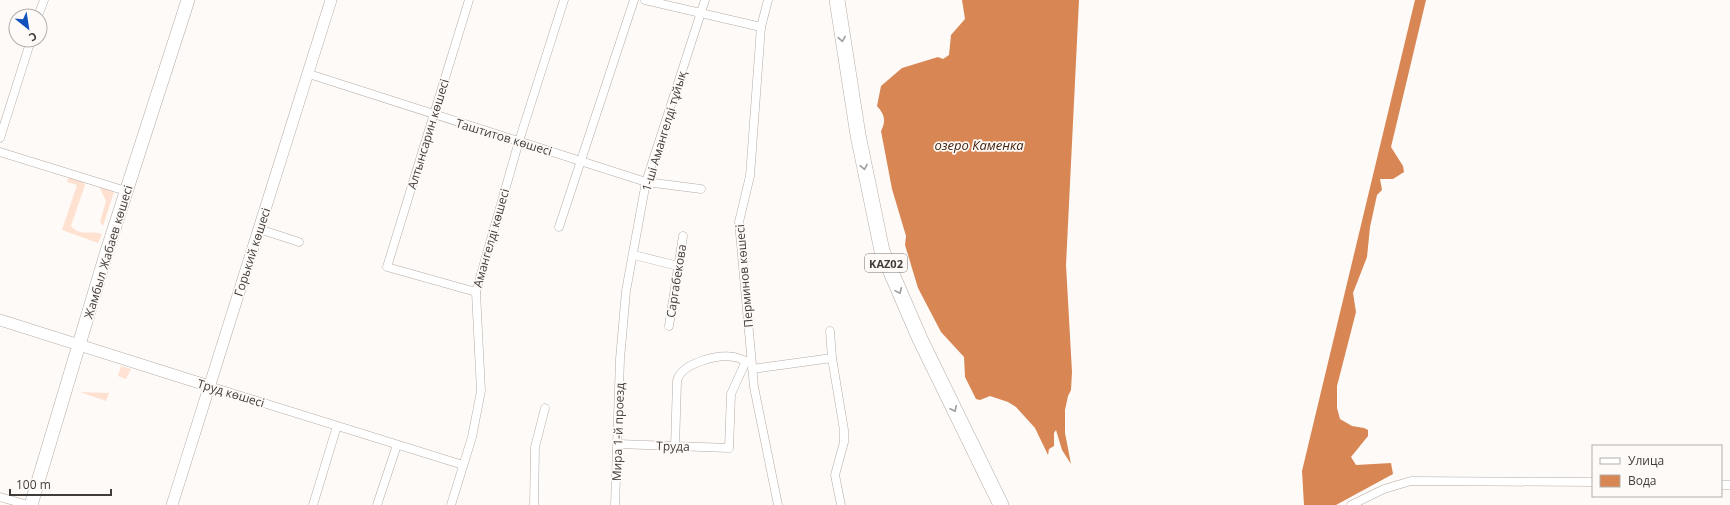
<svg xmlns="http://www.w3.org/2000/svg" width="1730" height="505" viewBox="0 0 1730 505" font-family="'Open Sans',sans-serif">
<rect width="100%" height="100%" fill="#fefaf7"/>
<g fill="#fee1d1">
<path d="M69 176 83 180 85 185 71 226C81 237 89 230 102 234L98 243 62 230 77 185 67 182Z"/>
<polygon points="99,186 114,192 103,226 100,222 106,201"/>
<polygon points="121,366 131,369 126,379 118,376"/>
<polygon points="80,392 109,393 106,401"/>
</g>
<g fill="#d88654">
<path d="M962 0H1079L1066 265 1072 372 1071 390 1068 396 1065 410V433L1071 464 1062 450 1056 430 1054 433V446L1049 449 1048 455 1035 428 1016 407 1008 402 990 396 980 400 976 399 965 377 964 357 941 332 918 288 905 245 906 236 892 189 881 131C886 121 885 115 877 106L881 86 902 68 938 57 943 59 949 55 951 35 965 19Z"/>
<polygon points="1415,0 1426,0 1391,147 1403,166 1404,172 1393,179 1380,179 1382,190 1377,195 1370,227 1367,257 1353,293 1356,312 1337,386 1337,408 1340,419 1352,426 1364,428 1368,430 1368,436 1351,457 1356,465 1391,463 1393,474 1336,505 1304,505 1302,471"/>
</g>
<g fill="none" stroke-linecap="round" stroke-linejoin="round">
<g stroke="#b5aca6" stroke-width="9">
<g id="street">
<polyline points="469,0 387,267 476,292"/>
<polyline points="645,0 761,27"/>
<polyline points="768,0 761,27 750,176 739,222 754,387 778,505"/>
<polyline points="38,16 44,0"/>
<polyline points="309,74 646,182 701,189"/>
<polyline points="0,138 31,40"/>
<polyline points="0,152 126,191"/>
<polyline points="559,227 634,0"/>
<polyline points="259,229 299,242"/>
<polyline points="634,255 678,266"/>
<polyline points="669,326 683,236"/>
<polyline points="830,331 832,358 844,430 844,442 835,475 841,505"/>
<polyline points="752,369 832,358"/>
<polyline points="209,386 463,465"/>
<polyline points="618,444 729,448 731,394 746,361 751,362"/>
<path d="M675 447 677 381C681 363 718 354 734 357 738 357 742 360 746 361"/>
<polyline points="1721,485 1730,485"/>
<polyline points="0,497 28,505"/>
<polyline points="313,505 337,426"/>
<polyline points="377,505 397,445"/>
<polyline points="451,505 472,437 481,391 476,292 519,141 564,0"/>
<polyline points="534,505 535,447 545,408"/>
<polyline points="615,505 620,359 626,291 646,182 705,0"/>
<polyline points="1351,505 1384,489 1411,481 1593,482"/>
</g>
</g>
<g stroke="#b5aca6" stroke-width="12">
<g id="secondary">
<polyline points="0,320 209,386"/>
<polyline points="172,505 331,0"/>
</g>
</g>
<g stroke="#b5aca6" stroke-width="14">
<polyline id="primary" points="31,505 107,251 188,0"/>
</g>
<g stroke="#b5aca6" stroke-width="16">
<polyline id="highway" points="837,0 858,135 882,251 920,339 1001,505"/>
</g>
<use href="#street" stroke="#fff" stroke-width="8"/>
<use href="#secondary" stroke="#fff" stroke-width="11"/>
<use href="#primary" stroke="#fff" stroke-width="13"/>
<use href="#highway" stroke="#fff" stroke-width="15"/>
</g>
<defs><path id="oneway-chevron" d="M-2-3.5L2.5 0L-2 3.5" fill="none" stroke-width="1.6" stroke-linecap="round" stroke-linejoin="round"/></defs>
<g stroke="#a09e9c">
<use href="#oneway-chevron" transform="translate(842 39) rotate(80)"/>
<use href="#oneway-chevron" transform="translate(864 167) rotate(79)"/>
<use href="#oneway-chevron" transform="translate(899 291) rotate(66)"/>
<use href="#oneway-chevron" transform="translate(954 409) rotate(64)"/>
</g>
<g text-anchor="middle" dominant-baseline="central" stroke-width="3.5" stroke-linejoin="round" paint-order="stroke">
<rect fill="#fefaf7" stroke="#797573" stroke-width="1" x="865" y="254" width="42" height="18" rx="3"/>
<g font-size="11" font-weight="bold" fill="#403c3a">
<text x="886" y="263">KAZ02</text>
</g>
<g font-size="12" fill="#403c3a" stroke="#fefaf7">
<text transform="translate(664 131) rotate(-73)">1-ші Амангелді тұйық</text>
<text transform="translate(428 134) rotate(-73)">Алтынсарин көшесі</text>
<text transform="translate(504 137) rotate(17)">Таштитов көшесі</text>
<text transform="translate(491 238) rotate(-74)">Амангелді көшесі</text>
<text transform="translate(108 252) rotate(-73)">Жамбыл Жабаев көшесі</text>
<text transform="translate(252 252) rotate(-72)">Горький көшесі</text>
<text transform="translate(744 276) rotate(-95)">Перминов көшесі</text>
<text transform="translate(676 281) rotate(-81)">Саргабекова</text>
<text transform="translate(231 393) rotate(17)">Труд көшесі</text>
<text transform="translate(618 432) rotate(-88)">Мира 1-й проезд</text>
<text transform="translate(673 446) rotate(2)">Труда</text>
</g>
<g font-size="13" font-style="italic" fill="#44230e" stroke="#fefaf7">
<text x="979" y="145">озеро Каменка</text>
</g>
</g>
<rect x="1592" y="445" width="130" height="52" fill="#fefaf7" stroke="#b2aeab"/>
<rect x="1600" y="458" width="20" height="6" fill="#ffffff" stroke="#b2aeab"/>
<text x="1628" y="465" font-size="12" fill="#403c3a">Улица</text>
<rect x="1600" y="475" width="20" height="12" fill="#d88654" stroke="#b2aeab"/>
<text x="1628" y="485" font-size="12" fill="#403c3a">Вода</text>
<g transform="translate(28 28) rotate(150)"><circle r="19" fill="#fefaf7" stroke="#b2aeab"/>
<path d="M0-3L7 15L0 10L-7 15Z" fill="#1251bc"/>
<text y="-6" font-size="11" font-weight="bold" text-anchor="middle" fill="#403c3a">С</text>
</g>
<path d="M10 489v6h101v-6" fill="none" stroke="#403c3a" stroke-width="2"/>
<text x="16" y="489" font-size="12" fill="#403c3a" stroke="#fefaf7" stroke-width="3" paint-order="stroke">100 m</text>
</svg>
